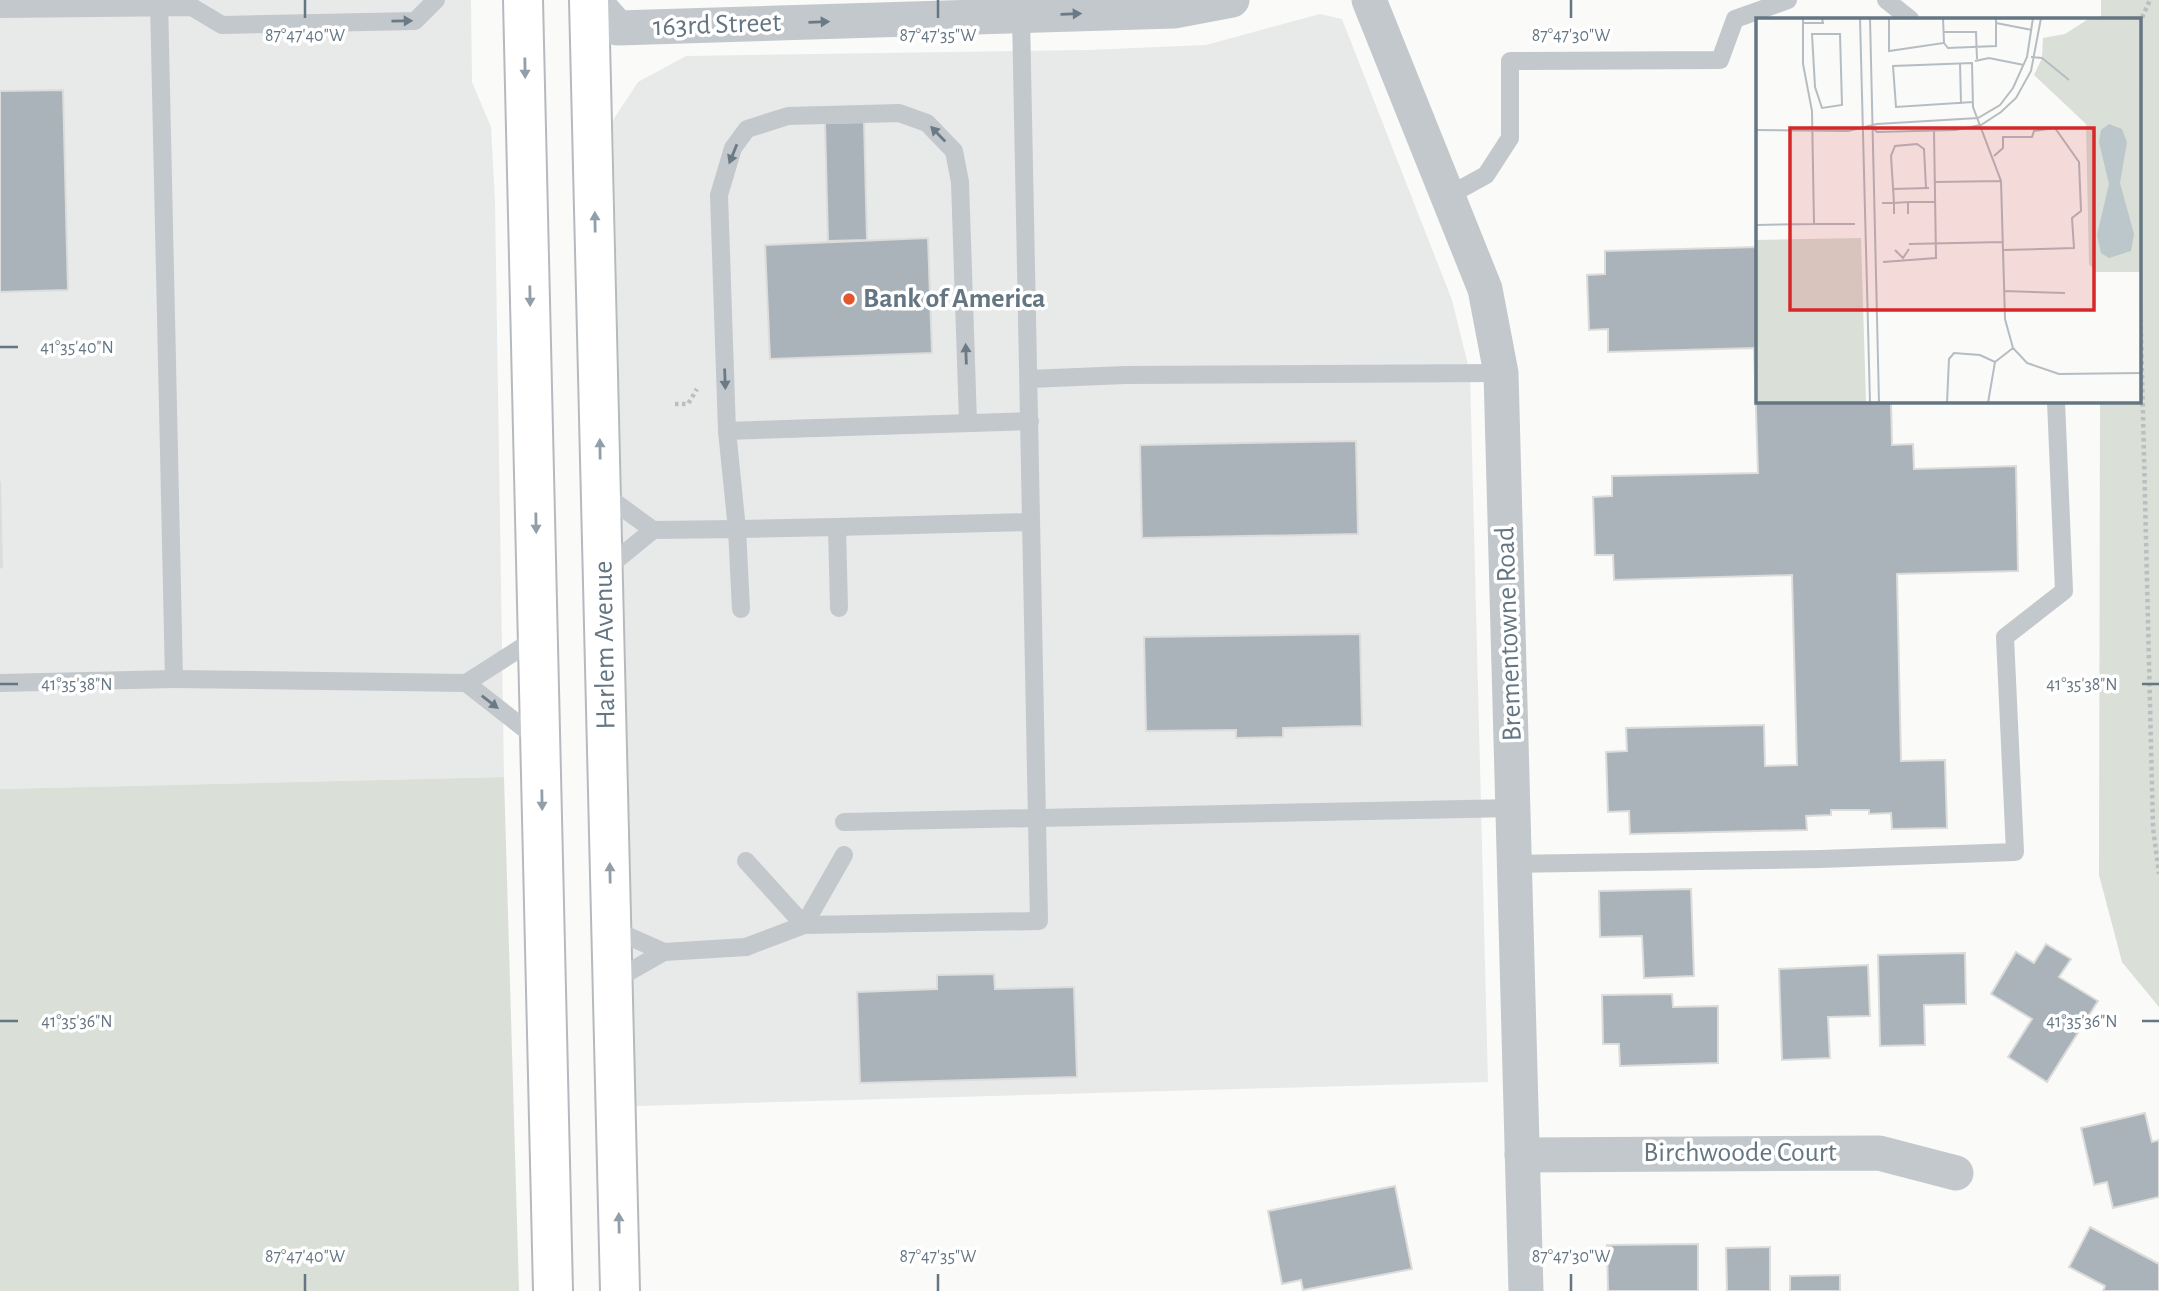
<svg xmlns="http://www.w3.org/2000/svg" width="2159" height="1291" viewBox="0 0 2159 1291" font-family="'Alegreya Sans',sans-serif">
<rect width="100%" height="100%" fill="#fafaf8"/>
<g fill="#e8e9e9">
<polygon points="0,0 471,0 472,82 491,127 495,201 504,777 0,789"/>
<polygon points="1320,14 1342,19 1452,300 1470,373 1488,1082 636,1106 613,120 638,82 686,56 1087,50 1206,45"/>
</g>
<g fill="#dadfd7">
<polygon points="2101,0 2159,0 2159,1007 2122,962 2099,875 2100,401 2140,401 2140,19 2101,19"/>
<polygon points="504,777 519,1291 0,1291 0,789"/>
</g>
<g fill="#aab3b9" stroke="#dcdcda" stroke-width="2">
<polygon points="63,90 68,290 0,292 0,91"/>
<polygon points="864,122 867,240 828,241 825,123"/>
<polygon points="928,238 932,353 770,359 765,245"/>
<polygon points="1758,247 1758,401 1891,401 1892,445 1913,444 1914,469 2016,466 2018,571 1897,574 1901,761 1945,760 1947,828 1892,829 1891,813 1869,814 1869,810 1831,810 1831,815 1806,816 1807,830 1630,834 1629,811 1608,812 1606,752 1627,751 1626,728 1764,725 1765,766 1797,765 1792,575 1614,580 1613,555 1595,555 1593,497 1612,496 1612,476 1758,473 1754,348 1608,352 1608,329 1589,330 1587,275 1605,274 1605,251"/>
<polygon points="1356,441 1358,534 1142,538 1140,445"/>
<polygon points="0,481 2,567 0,568"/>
<polygon points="1360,634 1362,726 1283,728 1283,737 1236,738 1236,730 1146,731 1144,637"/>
<polygon points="1691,889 1694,976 1644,978 1642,936 1600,937 1599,891"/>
<polygon points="2046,944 2071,959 2059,977 2098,1001 2047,1082 2008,1057 2032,1019 1991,994 2016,952 2034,963"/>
<polygon points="1965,953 1966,1004 1924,1005 1925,1045 1880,1046 1878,955"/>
<polygon points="1868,965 1870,1016 1828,1017 1830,1058 1782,1060 1779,969"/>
<polygon points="994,974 995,989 1074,987 1077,1077 860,1083 857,992 937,989 937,975"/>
<polygon points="1672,994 1673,1007 1718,1006 1718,1063 1620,1066 1619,1044 1603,1044 1602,995"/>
<polygon points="2145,1113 2152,1142 2159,1140 2159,1197 2113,1208 2107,1182 2094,1185 2081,1128"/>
<polygon points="1395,1186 1412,1269 1303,1290 1301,1280 1282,1284 1268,1211"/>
<polygon points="2090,1227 2159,1264 2159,1291 2103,1291 2105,1286 2069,1267"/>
<polygon points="1698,1244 1698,1291 1608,1291 1607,1245"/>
<polygon points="1770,1247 1770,1291 1727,1291 1726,1248"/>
<polygon points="1840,1275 1840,1291 1790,1291 1790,1276"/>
</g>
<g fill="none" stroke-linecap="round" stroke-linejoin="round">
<g stroke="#b5babe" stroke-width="42">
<g id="primary">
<polyline points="523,0 553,1291"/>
<polyline points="589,0 620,1291"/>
</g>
</g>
<g stroke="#bbbfc2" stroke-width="4.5" stroke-dasharray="3.5 3.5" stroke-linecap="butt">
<polyline points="2140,87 2140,22 2150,0"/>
<polyline points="2140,291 2153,828 2159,874"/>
<polyline points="675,404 688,404 697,389"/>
</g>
<g stroke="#c3c8cc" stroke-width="18">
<polyline points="1886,0 1910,19"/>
<polyline points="0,9 192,7 222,25 415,21 436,0"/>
<polyline points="1448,196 1486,175 1510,138 1510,61 1720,60 1735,19 1788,0"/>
<polyline points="1029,379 1125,375 1501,373"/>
<polyline points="727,431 1030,421"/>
<polyline points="601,492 653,530 603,571"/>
<polyline points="837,527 1031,522"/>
<polyline points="653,530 737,529 741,609"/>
<polyline points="839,608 837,527 737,529 727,431 719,195 733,148 747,129 788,116 899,113 927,123 954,151 960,182 968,422"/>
<polyline points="538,637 466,683 539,740"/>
<polyline points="174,679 466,683"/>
<polyline points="0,683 174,679 159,0"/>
<polyline points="844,822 1514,808"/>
<polyline points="746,861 804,925 844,855"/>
<polyline points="1516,864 1821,859 2015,852 2005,637 2064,591 2056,401"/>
<polyline points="612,929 664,952 613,981"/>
<polyline points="664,952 746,947 804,925 1039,921 1021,16"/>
</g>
<g stroke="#c3c8cc" stroke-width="35">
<polyline points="593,0 618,28 1174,11 1232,0"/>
<polyline points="1369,0 1485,289 1501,373 1526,1291"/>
<polyline points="1522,1155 1879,1153 1956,1173"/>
</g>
<use href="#primary" stroke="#fff" stroke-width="38"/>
</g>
<defs><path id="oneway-solid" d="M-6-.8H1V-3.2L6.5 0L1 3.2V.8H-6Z" transform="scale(1.75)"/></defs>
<g fill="#6a7a87">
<use href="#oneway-solid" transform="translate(1071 14) rotate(-2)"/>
<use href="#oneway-solid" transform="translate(402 21) rotate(-1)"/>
<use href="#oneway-solid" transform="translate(819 22) rotate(-2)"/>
<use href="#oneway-solid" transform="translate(938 134) rotate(-134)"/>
<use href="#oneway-solid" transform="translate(733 154) rotate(112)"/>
<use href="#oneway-solid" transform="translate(966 354) rotate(-92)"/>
<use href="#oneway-solid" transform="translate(725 379) rotate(88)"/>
<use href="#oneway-solid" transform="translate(490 702) rotate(38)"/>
</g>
<g fill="#939fa8">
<use href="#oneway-solid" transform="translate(525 68) rotate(89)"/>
<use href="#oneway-solid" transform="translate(595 222) rotate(-91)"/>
<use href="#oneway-solid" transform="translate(530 296) rotate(89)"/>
<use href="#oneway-solid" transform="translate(600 449) rotate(-91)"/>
<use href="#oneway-solid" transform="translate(536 523) rotate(89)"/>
<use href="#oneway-solid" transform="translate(542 800) rotate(89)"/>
<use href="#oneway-solid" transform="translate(610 873) rotate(-91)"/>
<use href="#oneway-solid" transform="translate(619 1223) rotate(-91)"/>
</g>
<path fill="none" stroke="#657683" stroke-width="2.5" d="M305 0V18M938 0V18M1571 0V18M0 347H18M0 684H18M2142 684H2159M0 1021H18M2142 1021H2159M305 1274V1291M938 1274V1291M1571 1274V1291"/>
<circle fill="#e4572e" stroke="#fff" stroke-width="2.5" cx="849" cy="299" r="7"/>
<g text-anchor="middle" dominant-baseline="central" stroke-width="7" stroke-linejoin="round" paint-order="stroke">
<g font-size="28" fill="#657683" stroke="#fff">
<text transform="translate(717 25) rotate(-2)">163rd Street</text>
<text transform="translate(1509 634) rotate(-92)">Brementowne Road</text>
<text transform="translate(605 645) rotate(-91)">Harlem Avenue</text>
<text x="1740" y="1153">Birchwoode Court</text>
</g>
<g font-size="28" font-weight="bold" fill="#657683" stroke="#fff" text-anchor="start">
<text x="863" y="299">Bank of America</text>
</g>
</g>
<g transform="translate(1756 18)">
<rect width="385" height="385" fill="#fafaf8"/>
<path d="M334 0H385V254H340L333 246 330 106 278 57 286 40 287 20 309 16ZM105 220 110 385H0V222Z" fill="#dadfd7"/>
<path d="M353 106 366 111 371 124 364 165 378 216 375 233 353 240 345 235 341 217 353 166 343 124 345 112Z" fill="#bbc7cb"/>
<path fill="none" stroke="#b5bdc2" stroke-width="2" d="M104 0 114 385M114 0 123 385M133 0V33L188 25 187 0M47 5H67L66 0M240 5 276 12M188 14H220L221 41M56 16H84L86 87 66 90 59 69ZM188 25 192 30 240 28V0M275 39 286 40 313 62M219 43 233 40 268 47M204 45 205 86M217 84 140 89 137 48 216 45 217 89 245 163 249 301 257 330 271 345 303 356 385 355M117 110 121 114 199 112 225 107 245 94 260 80 275 53 285 0M61 111 96 110M0 112 92 113 121 106 222 100 244 87 257 70 271 39 277 0M238 138 247 130V119H276L278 113 299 110 323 144 325 193 316 200 318 230 247 232M179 164 245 163M136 171 173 170M152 184H179M126 185H138V196M152 196V184L138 185 135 138 139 128 161 126 168 131 170 170M58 206H99M0 207 58 206 56 93 47 46V0M153 226 247 224M139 232 147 240 153 231M127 244 180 240 178 112M248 273 309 275M191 385 193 341 198 335 224 337 239 344M232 385 239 344 257 330"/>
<path fill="#d62828" fill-opacity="0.15" stroke="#d62828" stroke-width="3.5" d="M34 110H338V292H34Z"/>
<rect width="385" height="385" fill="none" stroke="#657683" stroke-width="3.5"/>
</g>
<g font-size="18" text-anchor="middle" fill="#657683" stroke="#fff" stroke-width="7" stroke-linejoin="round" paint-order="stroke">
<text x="305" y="41">87°47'40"W</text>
<text x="938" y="41">87°47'35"W</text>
<text x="1571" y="41">87°47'30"W</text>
<text x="77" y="353">41°35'40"N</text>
<text x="77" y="690">41°35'38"N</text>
<text x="2082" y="690">41°35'38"N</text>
<text x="77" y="1027">41°35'36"N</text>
<text x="2082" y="1027">41°35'36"N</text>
<text x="305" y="1262">87°47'40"W</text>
<text x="938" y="1262">87°47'35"W</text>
<text x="1571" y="1262">87°47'30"W</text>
</g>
</svg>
